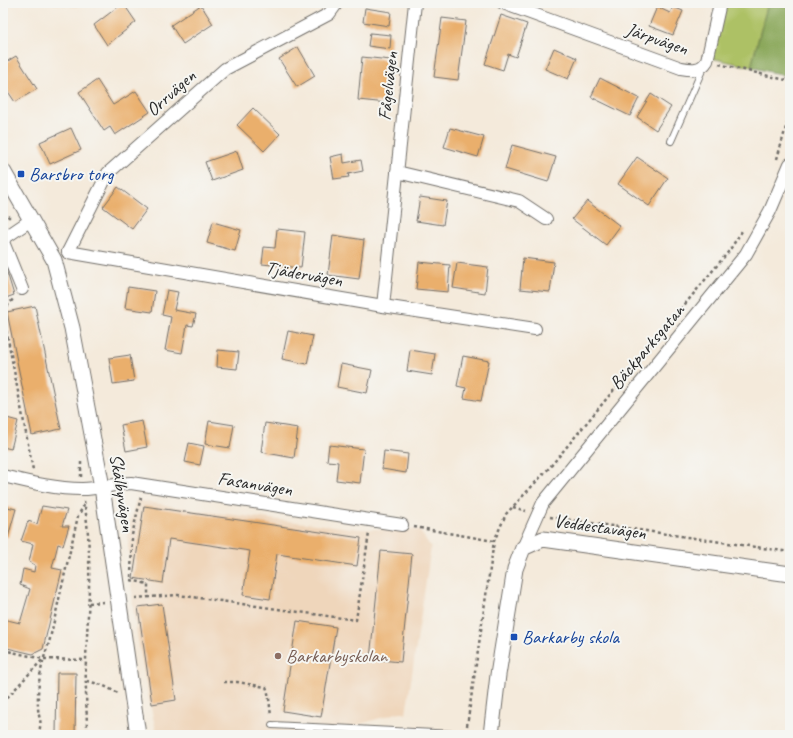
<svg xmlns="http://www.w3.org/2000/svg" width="793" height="738" viewBox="0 0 793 738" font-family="Caveat,sans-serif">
<rect width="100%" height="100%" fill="#f6f6f2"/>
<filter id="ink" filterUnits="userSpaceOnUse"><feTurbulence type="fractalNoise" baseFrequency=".025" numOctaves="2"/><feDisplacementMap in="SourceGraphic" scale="8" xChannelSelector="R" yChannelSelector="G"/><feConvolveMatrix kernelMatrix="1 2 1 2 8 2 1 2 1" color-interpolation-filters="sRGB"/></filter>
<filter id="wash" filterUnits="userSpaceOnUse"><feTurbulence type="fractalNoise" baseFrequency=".012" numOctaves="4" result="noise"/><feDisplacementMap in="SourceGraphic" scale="16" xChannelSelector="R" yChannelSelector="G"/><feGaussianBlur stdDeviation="0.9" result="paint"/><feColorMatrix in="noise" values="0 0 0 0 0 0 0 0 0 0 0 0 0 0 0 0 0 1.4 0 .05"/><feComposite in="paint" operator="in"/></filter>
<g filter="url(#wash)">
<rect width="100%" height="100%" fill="#f4eadb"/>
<polygon fill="#efd6bb" points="136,500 199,511 359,529 419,530 431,547 406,714 400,712 325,735 157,735 148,695 134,617 127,532"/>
<polygon fill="#adc165" stroke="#6c7648" points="726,3 768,3 751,67 711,58"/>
<polygon fill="#8aa75a" stroke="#5a6942" points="768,3 790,3 790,71 786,76 751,67"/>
<g id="blocks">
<g fill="#eaaf6c">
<polygon points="51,3 77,3 77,6"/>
<polygon points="123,3 136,22 107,45 94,25"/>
<polygon points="201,5 213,24 183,44 171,25"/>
<polygon points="657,7 670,13 673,7 683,11 673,35 649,26"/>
<polygon points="365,8 391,12 389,26 363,22"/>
<polygon points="501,15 527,24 516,57 508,54 503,70 485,64"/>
<polygon points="442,18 466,21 458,80 434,77"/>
<polygon points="370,33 391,35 390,49 368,46"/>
<polygon points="298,47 315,76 297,87 279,59"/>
<polygon points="554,48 577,58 568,79 545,69"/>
<polygon points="16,56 37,89 15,102 3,84 3,64"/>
<polygon points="362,57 391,60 387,103 358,100"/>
<polygon points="600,78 639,98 630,116 591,97"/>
<polygon points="97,80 113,105 136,91 150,112 115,135 110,127 104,131 79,92"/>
<polygon points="651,94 671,107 656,130 637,117"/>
<polygon points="253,108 280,134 264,151 237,125"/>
<polygon points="71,128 81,150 50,164 40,142"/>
<polygon points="450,128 484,137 478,157 444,147"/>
<polygon points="512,145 556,157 548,182 505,169"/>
<polygon points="237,151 243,170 212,181 205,162"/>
<polygon points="343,154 344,163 361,160 363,171 348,174 349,177 334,179 330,157"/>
<polygon points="637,157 668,178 649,206 618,184"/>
<polygon points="118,187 147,209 132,229 103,207"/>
<polygon points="420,197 447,201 443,225 416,221"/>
<polygon points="587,201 620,226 606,245 572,219"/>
<polygon points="213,222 241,230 235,251 207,243"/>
<polygon points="277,229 305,232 301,268 262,264 264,247 275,248"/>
<polygon points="333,235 364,240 359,279 328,275"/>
<polygon points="523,258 554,262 550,292 520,289"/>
<polygon points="419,262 450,265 448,292 416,289"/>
<polygon points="457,263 488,267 485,293 453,288"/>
<polygon points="5,266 14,295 3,299 3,267"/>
<polygon points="128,287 155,291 152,312 125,308"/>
<polygon points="167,290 178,292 174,310 196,314 193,326 187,325 182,353 165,350 171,317 162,315"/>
<polygon points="35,306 61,429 32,435 7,312"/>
<polygon points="288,331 313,336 307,364 282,359"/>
<polygon points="218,350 239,352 237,369 217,367"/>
<polygon points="410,350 435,354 432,375 407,371"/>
<polygon points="130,355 134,381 113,384 109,358"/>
<polygon points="463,356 489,361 481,401 464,398 466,388 457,386"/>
<polygon points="341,364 372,370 367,393 337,387"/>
<polygon points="3,417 18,421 11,449 3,447"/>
<polygon points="142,421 147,447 126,451 121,425"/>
<polygon points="209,421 234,425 230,448 205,444"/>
<polygon points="265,423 298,428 294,458 261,452"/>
<polygon points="189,443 204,446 200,465 185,462"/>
<polygon points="329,445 364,449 360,483 336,480 338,462 327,461"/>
<polygon points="384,451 408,454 406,473 382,469"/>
<polygon points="3,506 16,509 8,537 3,537"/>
<polygon points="42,506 67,510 62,526 69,526 63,546 58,544 52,568 62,570 43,649 33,654 3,647 3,619 20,623 30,589 20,585 23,569 34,572 35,565 29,562 33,544 21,541 28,521 37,524"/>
<polygon points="144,506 361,538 357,566 277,554 270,599 243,595 250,551 169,539 163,583 133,578"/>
<polygon points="381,551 412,554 401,662 370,659"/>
<polygon points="162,604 176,700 152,704 138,607"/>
<polygon points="297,621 336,627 321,717 283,711"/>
<polygon points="57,673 76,673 75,735 56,735"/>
</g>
</g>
</g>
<g filter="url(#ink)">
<use href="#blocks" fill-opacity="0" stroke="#716e69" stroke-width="1"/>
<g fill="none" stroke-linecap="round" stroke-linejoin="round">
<g stroke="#716e69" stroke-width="8">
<g id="service">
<polyline points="671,141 703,68"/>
<polyline points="272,725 475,735"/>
</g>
</g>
<g stroke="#716e69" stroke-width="14">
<g id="minor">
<path d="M503 3 681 68C692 70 701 71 707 61L720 3"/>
<polyline points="397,172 519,201 546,219"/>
<polyline points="3,239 31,220"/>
<polyline points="3,242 22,289"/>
<polyline points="68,252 383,306 535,329"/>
<polyline points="68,252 108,173 225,69 329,14 337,3"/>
<polyline points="383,306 415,3"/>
<path d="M3 476C28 482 55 489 82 489 98 489 114 484 131 483L402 525"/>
<polyline points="523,548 543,503 746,254 770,211 790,164"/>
</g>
</g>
<g stroke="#716e69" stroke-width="17">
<g id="tertiary">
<polyline points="3,171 54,260 72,328 102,487 138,735"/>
<polyline points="491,735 498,675 515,569 523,548 543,539 790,574"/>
</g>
</g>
<g stroke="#716e69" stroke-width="2.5" stroke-dasharray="3 3" stroke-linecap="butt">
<polyline points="719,64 790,81"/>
<polyline points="777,159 790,113"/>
<polyline points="3,212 10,218"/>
<polyline points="3,311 14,298"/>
<polyline points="3,313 33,470"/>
<polyline points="81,462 81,477"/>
<polyline points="141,497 132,535 131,580 148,584 148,597"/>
<path d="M84 501C93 553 88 607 86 659 85 684 87 710 87 735"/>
<polyline points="513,507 526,511"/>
<polyline points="550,517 790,552"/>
<polyline points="414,527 494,541"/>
<polyline points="135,598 178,595 356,620 369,533"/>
<polyline points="89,603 104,602"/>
<polyline points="3,650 43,659 86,660"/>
<polyline points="87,681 102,685 118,693"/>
<path d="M224 682H237L266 687C269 692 270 709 271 716"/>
<polyline points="3,702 42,660"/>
<polyline points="467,726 494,541 506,514 550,467 729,251 742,231"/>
<path d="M38 735C43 719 39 722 38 708 37 687 41 663 49 643L78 516 84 505"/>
</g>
<use href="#service" stroke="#fff" stroke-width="6"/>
<use href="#minor" stroke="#fff" stroke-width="12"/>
<use href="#tertiary" stroke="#fff" stroke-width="15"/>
</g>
</g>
<g fill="#1a4fb4" stroke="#f6f6f2" stroke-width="1.5">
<rect x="17" y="170" width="8" height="8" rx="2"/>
<rect x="510" y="633" width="8" height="8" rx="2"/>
</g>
<circle fill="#8d6e63" stroke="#f6f6f2" stroke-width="1.5" cx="278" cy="656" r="4"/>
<g text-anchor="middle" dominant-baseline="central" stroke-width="4" stroke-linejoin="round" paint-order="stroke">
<g font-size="19" fill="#2b2b2b" stroke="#f6f6f2">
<text transform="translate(657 39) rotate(19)">Järpvägen</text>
<text transform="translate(388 86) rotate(-84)">Fågelvägen</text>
<text transform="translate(171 93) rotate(-42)">Orrvägen</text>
<text transform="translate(304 274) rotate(10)">Tjädervägen</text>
<text transform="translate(647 347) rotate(-50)">Bäckparksgatan</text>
<text transform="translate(255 484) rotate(9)">Fasanvägen</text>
<text transform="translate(122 493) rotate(81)">Skälbyvägen</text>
<text transform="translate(600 527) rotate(8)">Veddestavägen</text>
</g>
<g font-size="19" fill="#164399" stroke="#f6f6f2" text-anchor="start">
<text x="29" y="174">Barsbro torg</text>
<text x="522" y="637">Barkarby skola</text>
</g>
<g font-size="19" fill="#785e54" stroke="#f6f6f2" text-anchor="start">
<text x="286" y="656">Barkarbyskolan</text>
</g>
</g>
<rect width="793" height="738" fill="none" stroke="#f6f6f2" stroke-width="16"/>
</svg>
